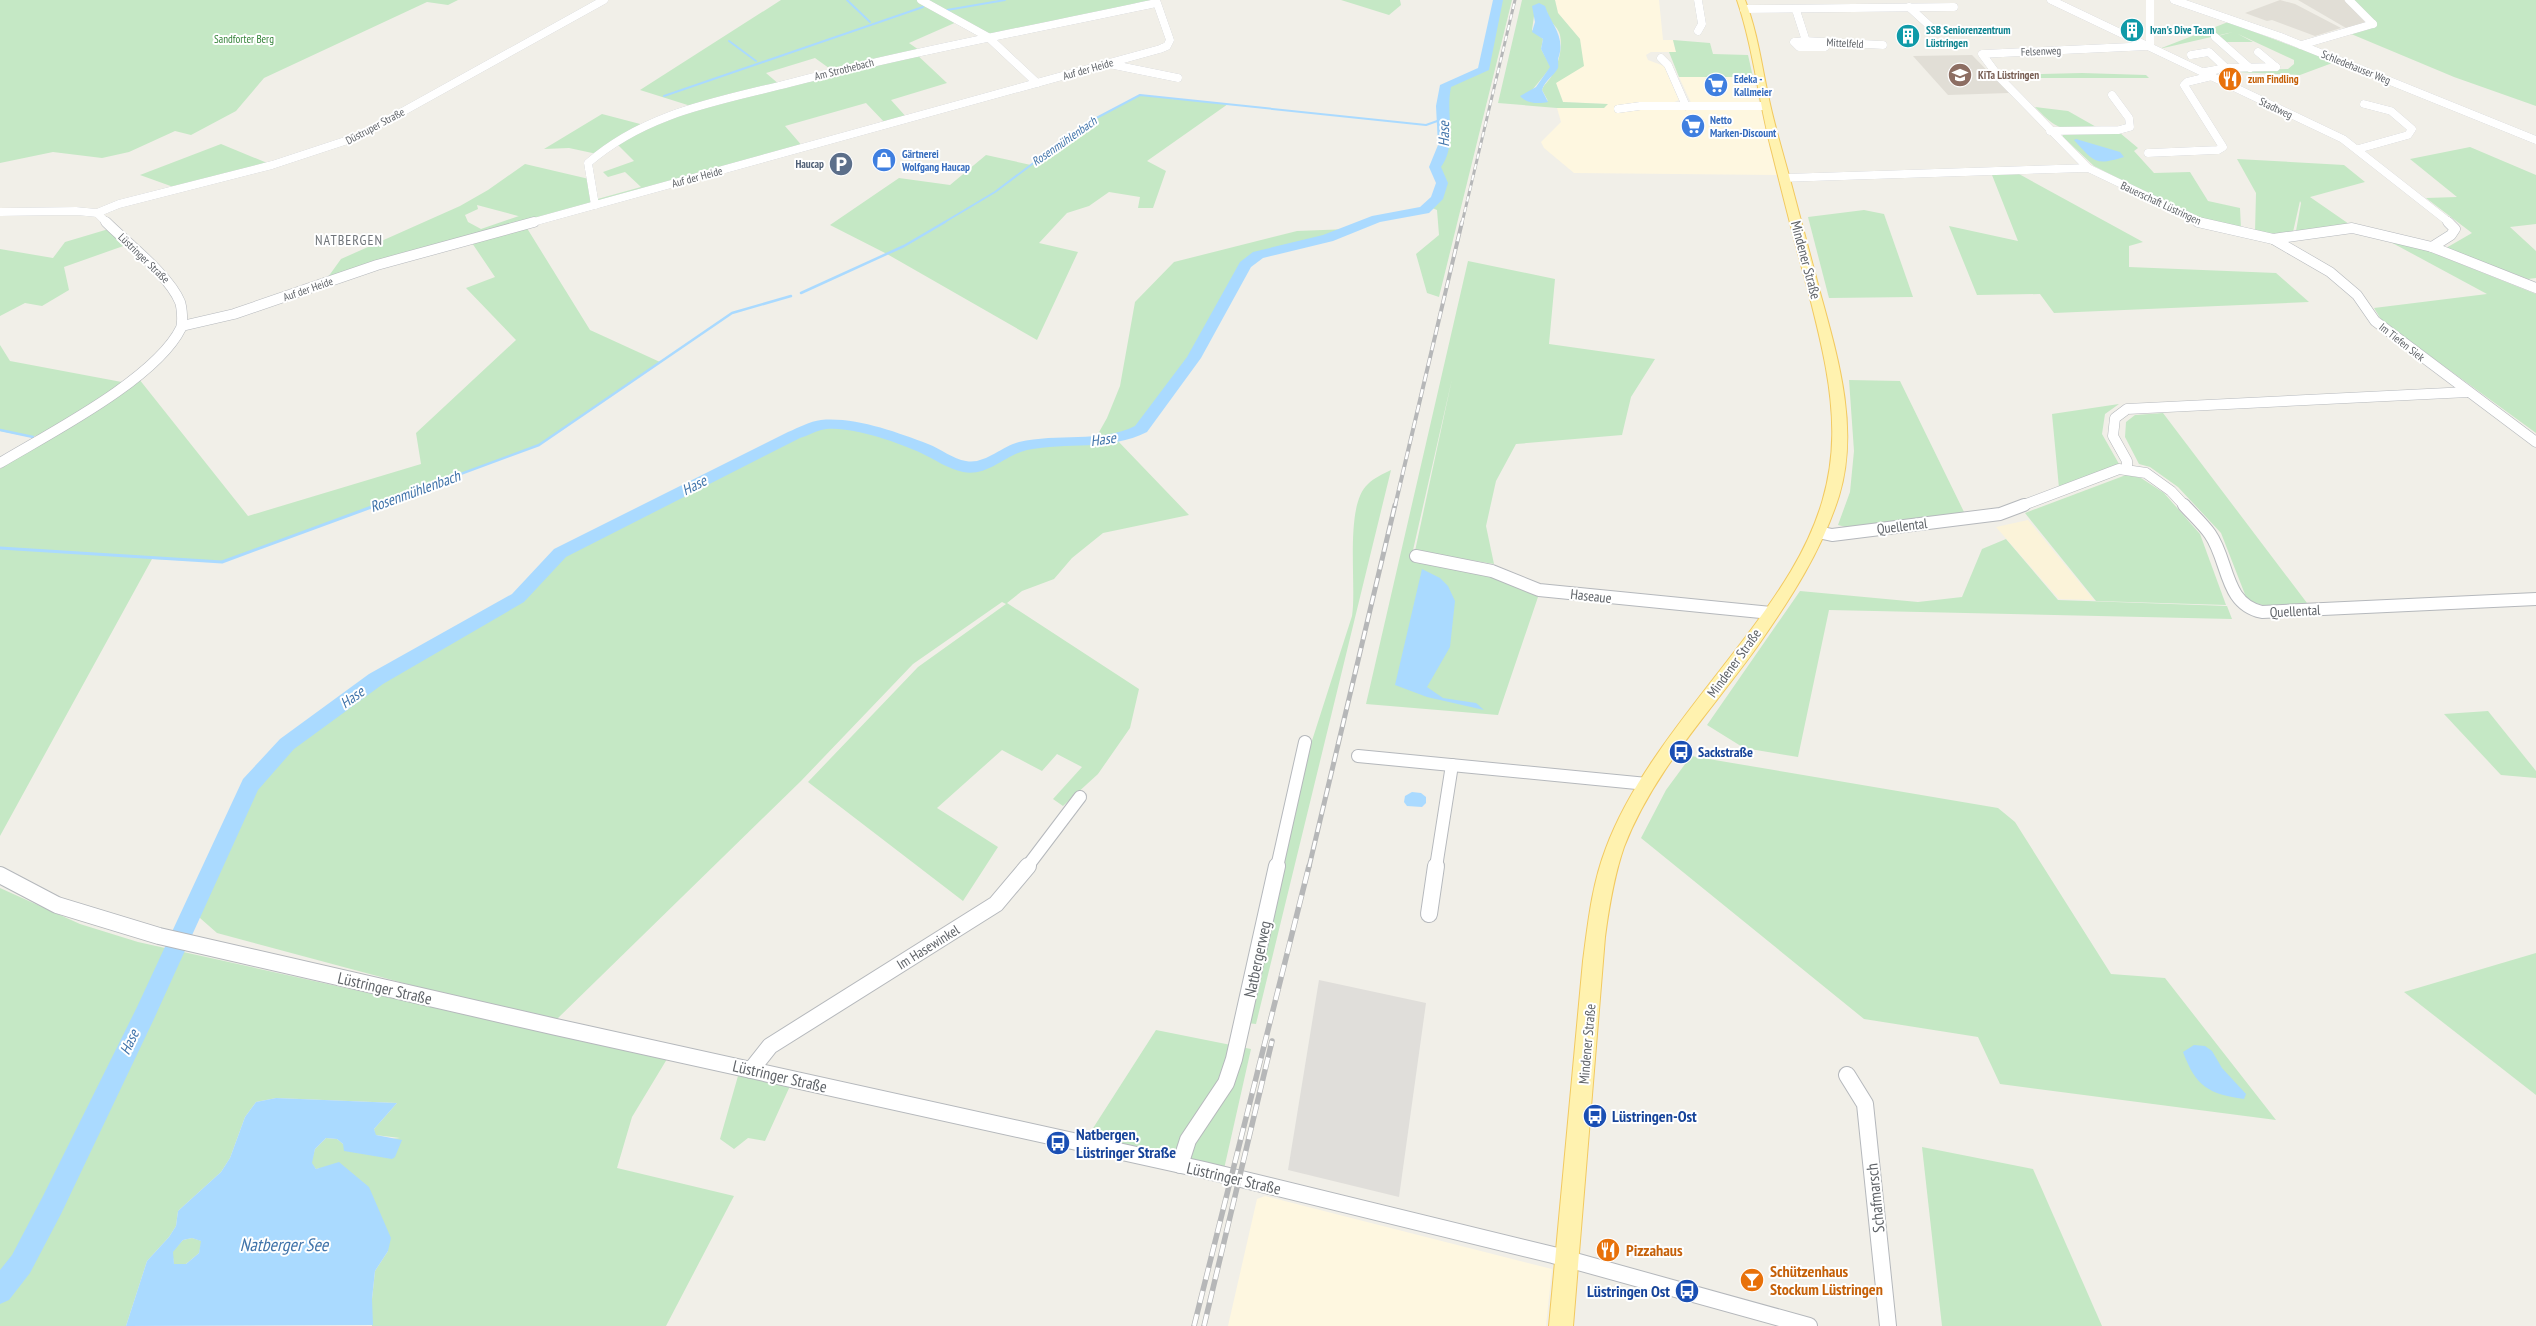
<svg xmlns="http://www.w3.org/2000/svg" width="2536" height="1326" viewBox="0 0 2536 1326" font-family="'PT Sans Narrow',sans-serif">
<rect width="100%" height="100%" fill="#f1efe8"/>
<g fill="#fef7e0">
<polygon points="1555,0 1659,0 1663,40 1673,40 1676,52 1651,52 1646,55 1648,60 1664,66 1679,100 1672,103 1693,107 1679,77 1753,77 1777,175 1574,173 1544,148 1541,142 1561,122 1557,108 1604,108 1607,104 1563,102 1556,83 1580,39 1558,13"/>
<polygon points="1265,1196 1552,1269 1546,1326 1228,1326 1257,1199"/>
</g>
<polygon fill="#e0deda" points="1319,980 1426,1003 1399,1197 1288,1170"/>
<g fill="#e1ded6">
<polygon points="2280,0 2295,4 2341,28 2315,36 2272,20 2267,21 2245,13"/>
<polygon points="2298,0 2344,0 2366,23 2346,28"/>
<polygon points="1972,55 2009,93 1948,95 1913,56"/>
</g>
<g fill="#c5e8c5" fill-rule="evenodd">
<polygon points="0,0 458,0 448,5 427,2 264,78 236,111 191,135 175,131 129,152 102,158 53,152 0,163"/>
<path d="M781 0H1156L988 37 959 21 909 43 919 50 914 52 947 83 891 100 908 119 887 125 866 103 785 126 804 148 525 225 590 330 660 362 539 445 222 562 152 559 0 836V469L139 379 248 516 421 464 416 433 516 340 466 288 495 277 470 240 323 284 341 259 460 206 488 190 525 164 589 179 594 200 641 187 625 172 608 177 603 172 634 161 615 142 597 154 569 148 544 149 602 114 644 125 694 107 640 90ZM815 58 833 71 780 85 766 73ZM477 205 518 216H519L481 229 468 222 465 215 478 209Z"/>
<polygon points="1341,0 1400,0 1401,5 1389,15"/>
<path d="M1498 0H1512L1439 297 1427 293 1416 254 1439 235 1437 210 1430 207C1444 192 1442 185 1435 167 1451 148 1442 129 1442 106 1442 99 1445 92 1446 85L1483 70Z"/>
<path d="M1522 0H1555L1558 13 1580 39 1584 66 1556 83 1563 102 1608 104 1604 108H1557L1498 103ZM1547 11C1547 21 1558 26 1560 35 1563 49 1558 65 1551 77 1548 82 1544 84 1542 90L1548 101 1533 89 1551 67 1541 49 1543 39 1532 30 1534 16Z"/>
<polygon points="2352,0 2536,0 2536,106 2454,77 2344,31 2376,24"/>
<polygon points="2228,22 2335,62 2300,75 2216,71 2288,69 2294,64 2294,60 2238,34 2253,42 2224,42 2218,36 2233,32 2159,49"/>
<polygon points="1673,40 1710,43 1713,54 1748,55 1753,77 1679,77 1669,52 1676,52"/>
<polygon points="2082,73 2146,75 2149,78 2007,78 2004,75"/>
<polygon points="1140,95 1228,104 1147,161 1166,171 1153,208 1138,208 1140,197 1109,192 1089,206 1067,213 1039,243 1078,252 1037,340 887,254 830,225 899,178 950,185 986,155 1031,165 1085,124"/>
<path d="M2035 107 2068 111 2098 128C2061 128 2061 134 2035 107Z"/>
<polygon points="2066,133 2120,133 2138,148 2134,151 2154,173 2190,172 2208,201 2240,208 2241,228 2198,219 2094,166 2062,136"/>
<polygon points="221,144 272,165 179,189 140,175"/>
<polygon points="2470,147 2536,175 2536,224 2510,227 2536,251 2536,278 2528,279 2446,248 2472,233 2426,198 2457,197 2410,159"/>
<polygon points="2237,159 2344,165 2365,182 2310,197 2349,224 2296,231 2301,203 2300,201 2293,232 2271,236 2255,232 2256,193"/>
<polygon points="2019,174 2143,242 2129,246 2129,267 2276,273 2309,302 2054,313 2040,294 1977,295 1949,226 2018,241 1992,175"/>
<polygon points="1864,210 1884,214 1913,297 1829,298 1808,217"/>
<polygon points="112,228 129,244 64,267 69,290 42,306 25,303 0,316 0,249 53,258 65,242"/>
<path d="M1349 229C1317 245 1273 242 1245 265L1194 358 1151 417 1141 429 1116 439 1189 515 1103 533 1072 558 1054 579 1022 591 1007 603 1139 689 1130 728 1098 774 1063 806 1053 799 1082 767 1057 754 1042 771 1002 750 937 808 998 847 963 901 808 782 918 667 1006 604 1002 602 913 664 801 781 557 1019 489 1006 217 933 192 911 250 785 287 744 370 683 518 598 560 553 794 435 821 425 857 427 923 448 965 467 979 466 1019 447 1039 443 1094 441 1107 418 1120 386 1135 302 1174 262 1297 231Z"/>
<polygon points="2385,239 2428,251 2536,294 2536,433 2382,321 2374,308 2487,294"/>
<polygon points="1468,261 1555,279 1549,344 1655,359 1631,397 1622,435 1516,444 1496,481 1486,526 1494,564 1415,551 1452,379 1411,559 1490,575 1539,594 1498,715 1366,704"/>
<polygon points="0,345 10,361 127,383 49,433 30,437 0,431"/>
<polygon points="1849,380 1900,381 1965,514 1849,528 1838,525 1850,492 1854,451"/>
<polygon points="2119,404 2105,414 2102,434 2119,464 2059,488 2052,414"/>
<path d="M2163 413 2307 603C2288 604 2259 611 2246 597L2221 533 2178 487 2150 467 2139 464 2125 437 2126 422 2135 415Z"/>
<path d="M1391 470 1256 1024 1247 1023 1309 750 1352 616C1357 585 1344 505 1368 484 1374 478 1383 474 1391 470Z"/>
<polygon points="2126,475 2141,478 2164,493 2200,534 2226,605 2096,601 2025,513"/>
<polygon points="2006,539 2058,600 2227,606 2232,619 1829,610 1798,757 1744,748 1707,725 1800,591 1918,602 1962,597 1982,549"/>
<polygon points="2488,711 2536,771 2536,778 2501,775 2444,714"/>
<polygon points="1691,756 1998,808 2015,822 2111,974 2165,978 2276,1120 2000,1084 1978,1037 1864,1019 1641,838 1666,790"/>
<polygon points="0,888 80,924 138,942 667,1059 632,1117 617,1168 734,1196 666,1326 372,1326 372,1299 375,1271 388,1251 326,1167 316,1169 311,1163 315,1149 326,1138 337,1139 343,1144 400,1138 375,1135 374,1129 397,1103 276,1098 256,1102 245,1117 230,1158 221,1172 178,1211 176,1226 169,1237 147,1261 126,1326 0,1326"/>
<polygon points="2536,953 2536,1095 2404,992"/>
<polygon points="1156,1030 1251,1049 1224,1169 1192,1159 1088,1136"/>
<polygon points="738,1076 790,1086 765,1141 748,1138 734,1149 720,1139"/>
<polygon points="1922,1147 2033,1169 2102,1326 1942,1326"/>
<polygon points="192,1238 202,1241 199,1253 186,1264 174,1264 172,1252 183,1240"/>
</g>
<polygon fill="#fbf3d9" points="2028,520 2094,600 2059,599 1996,527"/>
<g fill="#aadaff" fill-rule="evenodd">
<path d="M1539 3 1545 6C1551 24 1565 36 1559 56 1557 60 1559 64 1558 68 1554 76 1545 80 1542 90L1548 102C1539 104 1527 104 1520 96L1536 87 1550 67 1541 49 1543 39 1532 32 1535 22 1532 6Z"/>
<path d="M2076 139 2120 152 2124 157C2095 166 2094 162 2074 140Z"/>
<polygon points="1422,569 1440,578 1448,586 1455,601 1450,647 1427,687 1443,698 1476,703 1484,710 1427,697 1395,685"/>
<polygon points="1412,792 1421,793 1426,797 1426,803 1422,807 1407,806 1404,802 1405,796"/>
<path d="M2194 1045 2205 1046 2212 1051 2222 1068 2246 1094 2244 1099C2209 1094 2196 1087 2183 1052Z"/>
<path d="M276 1098 397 1103 374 1129 376 1135 402 1140 395 1157 392 1159 344 1151 343 1144 337 1139 326 1138 315 1149 312 1163 316 1169 339 1162 369 1187 391 1238 388 1251 375 1271 372 1299 373 1325 126 1326 147 1261 169 1237 176 1226 178 1211 221 1172 230 1158 245 1117 256 1102ZM192 1238 201 1241 199 1253 186 1264H174L173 1252 183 1240Z"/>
</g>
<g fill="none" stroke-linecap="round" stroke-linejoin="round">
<g stroke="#aadaff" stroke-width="2">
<polyline points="847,0 870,22"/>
<polyline points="947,10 1005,0"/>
<polyline points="729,41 756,61"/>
<polyline points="664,96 923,7"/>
<polyline points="943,223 995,192 1085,124 1140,95 1426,125 1443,119"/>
</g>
<g stroke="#aadaff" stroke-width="2.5">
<polyline points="801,293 904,246 945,222"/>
<polyline points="0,430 33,437"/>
<polyline points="374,506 539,445 732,313 791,296"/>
</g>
<polyline stroke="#aadaff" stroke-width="3" points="0,548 222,562 377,505"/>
<path fill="#aadaff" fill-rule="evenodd" d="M1493 0H1503L1489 70 1451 87C1445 115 1458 143 1441 167L1448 183 1443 199 1429 213 1380 222 1333 241 1263 258 1251 267 1201 358 1147 432C1109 451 1067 442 1027 450 1005 455 987 477 963 472 948 469 934 459 921 453 897 442 846 424 821 430 814 432 807 436 800 438L566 557 524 602 383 684 294 749 258 790 153 1021 61 1214 30 1273 9 1300 0 1304V1270L12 1255 43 1196 137 1007 243 779 280 739 369 674 512 594 554 549 788 432C798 428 810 421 821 420 856 417 896 432 928 444 941 449 953 459 966 461 984 465 1002 446 1019 442 1057 433 1100 443 1135 426L1187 357 1240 262 1253 252 1323 235 1372 216 1420 207 1431 197 1436 183 1429 167 1438 145 1436 106 1440 85 1478 68Z"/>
<g stroke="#b5b8bc" stroke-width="8">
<g id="minor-far3">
<polyline points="921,0 988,37 1037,83"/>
<polyline points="1698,0 1702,24 1698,31"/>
<polyline points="2051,0 2343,139 2450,223"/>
<polyline points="2174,0 2281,37 2536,140"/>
<polyline points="2349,0 2373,24"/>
<polyline points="1909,7 1932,28"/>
<polyline points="1744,9 1954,7"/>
<polyline points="1796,10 1806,41"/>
<polyline points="2215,37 2250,68"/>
<polyline points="1823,42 1825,47 1799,47 1794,42 1806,41 1883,45"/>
<polyline points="2301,45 2373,24"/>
<polyline points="2258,52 2276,67"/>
<polyline points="2191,55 2209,52 2226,68"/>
<polyline points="1661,58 1668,65 1686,106"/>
<polyline points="1109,64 1178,78"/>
<polyline points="2204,72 2226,68 2276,67"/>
<polyline points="1618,109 1640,106 1765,106"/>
<polyline points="2050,131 2119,130 2130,127 2129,118 2112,95"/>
<polyline points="2358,149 2408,135 2412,129 2391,111 2364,104"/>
<polyline points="2148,153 2218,150 2223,147 2184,85 2187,82 2212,76"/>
<polyline points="2088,168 1999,77 1982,54 2150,46 2150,0"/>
<polyline points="1783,178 2088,168 2203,223"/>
<path d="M595 205 588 163C647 112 716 102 790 83 911 52 1034 29 1156 3"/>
<polyline points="0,212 76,211 97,213 107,223"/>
<polyline points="97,213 119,204 272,165 357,137 604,0"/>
<polyline points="530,223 1160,49 1167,46 1170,40 1156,0"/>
</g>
</g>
<g stroke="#b5b8bc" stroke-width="11">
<g id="minor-far2">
<polyline points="2198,222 2273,239 2352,228 2432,247 2536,288"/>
<polyline points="2273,239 2330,272 2357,295 2375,321 2536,442"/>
<polyline points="2432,247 2451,235 2455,229 2448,222"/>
<polyline points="182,326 234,314 377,265 534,222"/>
<path d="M0 463C50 433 156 379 181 328 183 322 182 308 180 302 169 275 127 243 106 222"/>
<polyline points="2127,468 2127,461 2113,436 2115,418 2127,409 2468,392"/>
<polyline points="2021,506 2119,469 2146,473 2171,491 2185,506"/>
</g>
</g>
<g stroke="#b5b8bc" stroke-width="14">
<g id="minor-far1">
<path d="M2184 505C2192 514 2203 524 2210 534 2229 561 2224 604 2262 612L2536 599"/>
<polyline points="1818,532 1832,535 2000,514 2024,505"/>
<polyline points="1416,556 1492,571 1539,590 1771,613"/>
<polyline points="1358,756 1647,784"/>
<polyline points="1027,867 1080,797"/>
<polyline points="1277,867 1305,742"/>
<polyline points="1436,867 1452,765"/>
</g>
</g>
<g stroke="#b5b8bc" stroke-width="18">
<g id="minor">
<polyline points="0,875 57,905 159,936 556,1027 1204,1170 1553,1255 1809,1326"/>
<polyline points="1429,914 1436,866"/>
<polyline points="751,1070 770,1046 996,904 1028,866"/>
<polyline points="1847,1075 1865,1104 1888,1326"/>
<polyline points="1180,1165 1188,1140 1226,1083 1234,1059 1277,866"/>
</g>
</g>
<g stroke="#f2c960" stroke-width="2">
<path id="major" d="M1737 0H1745C1758 33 1762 69 1770 104 1776 131 1784 157 1791 183 1801 221 1811 258 1821 296 1839 361 1859 430 1839 496 1822 550 1791 598 1759 644 1713 709 1653 771 1624 847 1614 876 1609 907 1605 937L1573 1326H1549L1583 961C1588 923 1592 884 1606 848 1643 749 1736 663 1791 571 1850 472 1836 399 1809 294 1796 247 1784 200 1772 152 1759 103 1753 46 1737 0Z"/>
</g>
<use href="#minor-far3" stroke="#fff" stroke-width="8"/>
<use href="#minor-far2" stroke="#fff" stroke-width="10"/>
<use href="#minor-far1" stroke="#fff" stroke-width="12"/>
<use href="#minor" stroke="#fff" stroke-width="16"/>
<use href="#major" fill="#fff2af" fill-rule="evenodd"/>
<g stroke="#b6b7b8" stroke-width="3">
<polyline id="rail-far3" points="1462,223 1515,0"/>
</g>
<g stroke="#b6b7b8" stroke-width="4">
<polyline id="rail-far2" points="1395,506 1462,222"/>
</g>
<g stroke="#b6b7b8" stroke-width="5">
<polyline id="rail-far1" points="1309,867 1395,505"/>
</g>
<g stroke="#b6b7b8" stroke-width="5.5">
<g id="rail">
<polyline points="1194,1326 1309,866"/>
<polyline points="1204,1326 1272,1041"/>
</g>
</g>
<use href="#rail-far3" stroke="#fff" stroke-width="2" stroke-dasharray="5.5" stroke-linecap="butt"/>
<use href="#rail-far2" stroke="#fff" stroke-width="2.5" stroke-dasharray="8" stroke-linecap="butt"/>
<use href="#rail-far1" stroke="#fff" stroke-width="3" stroke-dasharray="9" stroke-linecap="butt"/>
<use href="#rail" stroke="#fff" stroke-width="4" stroke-dasharray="12" stroke-linecap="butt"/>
</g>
<defs>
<g id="building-disc" transform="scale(1.25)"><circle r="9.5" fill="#0f9aa8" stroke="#fff"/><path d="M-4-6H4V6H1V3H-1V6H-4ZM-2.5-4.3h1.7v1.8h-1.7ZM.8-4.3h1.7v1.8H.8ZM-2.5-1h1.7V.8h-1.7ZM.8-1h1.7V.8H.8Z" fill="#fff"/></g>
<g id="school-disc" transform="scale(1.25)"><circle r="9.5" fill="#8d6e63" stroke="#fff"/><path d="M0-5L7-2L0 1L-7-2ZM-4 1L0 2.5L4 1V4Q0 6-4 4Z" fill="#fff"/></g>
<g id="restaurant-disc" transform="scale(1.25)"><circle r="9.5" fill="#e8710a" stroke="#fff"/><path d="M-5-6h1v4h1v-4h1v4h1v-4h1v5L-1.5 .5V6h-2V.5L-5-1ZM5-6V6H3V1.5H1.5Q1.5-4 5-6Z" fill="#fff"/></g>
<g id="supermarket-disc" transform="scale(1.25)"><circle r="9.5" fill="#3f7fe0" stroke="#fff"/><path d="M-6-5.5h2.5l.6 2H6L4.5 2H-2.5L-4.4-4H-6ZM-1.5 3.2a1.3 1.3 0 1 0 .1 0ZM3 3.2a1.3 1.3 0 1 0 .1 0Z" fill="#fff"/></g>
<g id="shop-disc" transform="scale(1.25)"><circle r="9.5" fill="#3f7fe0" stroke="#fff"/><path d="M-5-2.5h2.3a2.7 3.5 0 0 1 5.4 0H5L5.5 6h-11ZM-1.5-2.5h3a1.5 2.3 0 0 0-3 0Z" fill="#fff"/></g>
<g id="parking-disc" transform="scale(1.25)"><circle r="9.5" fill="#5c6f8a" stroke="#fff"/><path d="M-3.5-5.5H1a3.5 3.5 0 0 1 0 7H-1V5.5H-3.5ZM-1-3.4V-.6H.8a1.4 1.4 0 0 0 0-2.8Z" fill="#fff"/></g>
<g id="bus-disc" transform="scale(1.25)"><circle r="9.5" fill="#1a4fb4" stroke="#fff"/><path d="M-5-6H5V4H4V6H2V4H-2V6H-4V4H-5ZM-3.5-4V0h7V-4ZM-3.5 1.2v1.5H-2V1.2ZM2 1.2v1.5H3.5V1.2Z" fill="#fff"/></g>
<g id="bar-disc" transform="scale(1.25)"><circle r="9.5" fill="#e8710a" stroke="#fff"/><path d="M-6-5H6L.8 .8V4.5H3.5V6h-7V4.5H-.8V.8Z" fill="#fff"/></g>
</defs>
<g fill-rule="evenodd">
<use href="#building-disc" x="2132" y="30"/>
<use href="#building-disc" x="1908" y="36"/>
<use href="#school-disc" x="1960" y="75"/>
<use href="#restaurant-disc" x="2230" y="79"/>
<use href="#supermarket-disc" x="1716" y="85"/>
<use href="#supermarket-disc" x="1693" y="126"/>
<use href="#shop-disc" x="884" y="160"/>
<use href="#parking-disc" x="841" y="164"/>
<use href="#bus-disc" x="1681" y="752"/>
<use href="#bus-disc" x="1595" y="1116"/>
<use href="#bus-disc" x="1058" y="1143"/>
<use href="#restaurant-disc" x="1608" y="1250"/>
<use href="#bar-disc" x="1752" y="1280"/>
<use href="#bus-disc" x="1687" y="1291"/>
</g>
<g text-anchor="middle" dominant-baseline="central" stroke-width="4" stroke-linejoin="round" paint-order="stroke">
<g font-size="11" font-weight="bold" fill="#0d838f" stroke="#fff" text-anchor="start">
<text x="1926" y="30">SSB Seniorenzentrum<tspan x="1926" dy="13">Lüstringen</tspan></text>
<text x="2150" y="30">Ivan's Dive Team</text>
</g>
<g font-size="11" fill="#348238" stroke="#fff">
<text x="244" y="39">Sandforter Berg</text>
</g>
<g font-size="11" fill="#5f6368" stroke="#fff">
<text transform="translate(1845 43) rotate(3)">Mittelfeld</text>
<text transform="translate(2041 51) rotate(-2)">Felsenweg</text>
<text transform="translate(2356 67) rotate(22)">Schledehauser Weg</text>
<text transform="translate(844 69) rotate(-14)">Am Strothebach</text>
<text transform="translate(1088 69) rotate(-16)">Auf der Heide</text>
<text transform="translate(2276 108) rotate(25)">Stadtweg</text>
<text transform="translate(375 126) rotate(-28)">Düstruper Straße</text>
<text transform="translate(697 177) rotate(-15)">Auf der Heide</text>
<text transform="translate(2161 203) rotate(25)">Bauerschaft Lüstringen</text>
<text transform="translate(144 258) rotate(44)">Lüstringer Straße</text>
<text transform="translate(308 289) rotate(-19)">Auf der Heide</text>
<text transform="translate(2402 342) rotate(38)">Im Tiefen Siek</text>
</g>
<g font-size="11" font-weight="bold" fill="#785e54" stroke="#fff" text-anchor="start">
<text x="1978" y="75">KiTa Lüstringen</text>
</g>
<g font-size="11" font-weight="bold" fill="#366cbe" stroke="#fff" text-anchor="start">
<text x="1734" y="79">Edeka -<tspan x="1734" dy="13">Kallmeier</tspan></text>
<text x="1710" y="120">Netto<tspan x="1710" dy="13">Marken-Discount</tspan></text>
<text x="902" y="154">Gärtnerei<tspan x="902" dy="13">Wolfgang Haucap</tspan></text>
</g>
<g font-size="11" font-weight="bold" fill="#c56008" stroke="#fff" text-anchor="start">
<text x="2248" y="79">zum Findling</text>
</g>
<g font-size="11" font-weight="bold" fill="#4e5e75" stroke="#fff" text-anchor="end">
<text x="824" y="164">Haucap</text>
</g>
<g font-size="12" font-style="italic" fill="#4174aa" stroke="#fff">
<text transform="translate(1064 141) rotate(-35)">Rosenmühlenbach</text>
</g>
<g font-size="14" letter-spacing="1" fill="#70757a" stroke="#fff">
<text x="349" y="240">NATBERGEN</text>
</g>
<g font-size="14" fill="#5f6368" stroke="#fff">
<text transform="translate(1806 260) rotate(75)">Mindener Straße</text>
<text transform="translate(1902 526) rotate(-7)">Quellental</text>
<text transform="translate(1591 596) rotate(6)">Haseaue</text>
<text transform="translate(2295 611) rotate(-3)">Quellental</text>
<text transform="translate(1734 663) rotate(-54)">Mindener Straße</text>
<text transform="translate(928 947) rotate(-32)">Im Hasewinkel</text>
<text transform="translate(1587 1044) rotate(-85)">Mindener Straße</text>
</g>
<g font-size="14" font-weight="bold" fill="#164399" stroke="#fff" text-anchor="start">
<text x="1698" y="752">Sackstraße</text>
</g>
<g font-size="15" font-style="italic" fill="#4174aa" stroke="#fff">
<text transform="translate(1443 134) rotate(-90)">Hase</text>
<text transform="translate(1103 439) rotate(-8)">Hase</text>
<text transform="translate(694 485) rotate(-27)">Hase</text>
<text transform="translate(415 491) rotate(-20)">Rosenmühlenbach</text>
<text transform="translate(352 697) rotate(-36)">Hase</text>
<text transform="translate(129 1042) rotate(-65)">Hase</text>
</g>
<g font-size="16" fill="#5f6368" stroke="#fff">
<text transform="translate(1257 959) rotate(-78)">Natbergerweg</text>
<text transform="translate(385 988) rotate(13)">Lüstringer Straße</text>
<text transform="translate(780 1076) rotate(13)">Lüstringer Straße</text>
<text transform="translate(1234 1178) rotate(13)">Lüstringer Straße</text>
<text transform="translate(1875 1198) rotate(-96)">Schafmarsch</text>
</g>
<g font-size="16" font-weight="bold" fill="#164399" stroke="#fff" text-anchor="start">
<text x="1612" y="1116">Lüstringen-Ost</text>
<text x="1076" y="1134">Natbergen,<tspan x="1076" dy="18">Lüstringer Straße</tspan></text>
<text x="1670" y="1291" text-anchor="end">Lüstringen Ost</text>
</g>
<g font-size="16" font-weight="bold" fill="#c56008" stroke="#fff" text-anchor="start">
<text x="1626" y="1250">Pizzahaus</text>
<text x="1770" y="1271">Schützenhaus<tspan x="1770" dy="18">Stockum Lüstringen</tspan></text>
</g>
<g font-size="18" font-style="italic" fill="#4174aa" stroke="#fff">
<text x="284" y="1244">Natberger See</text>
</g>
</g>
</svg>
